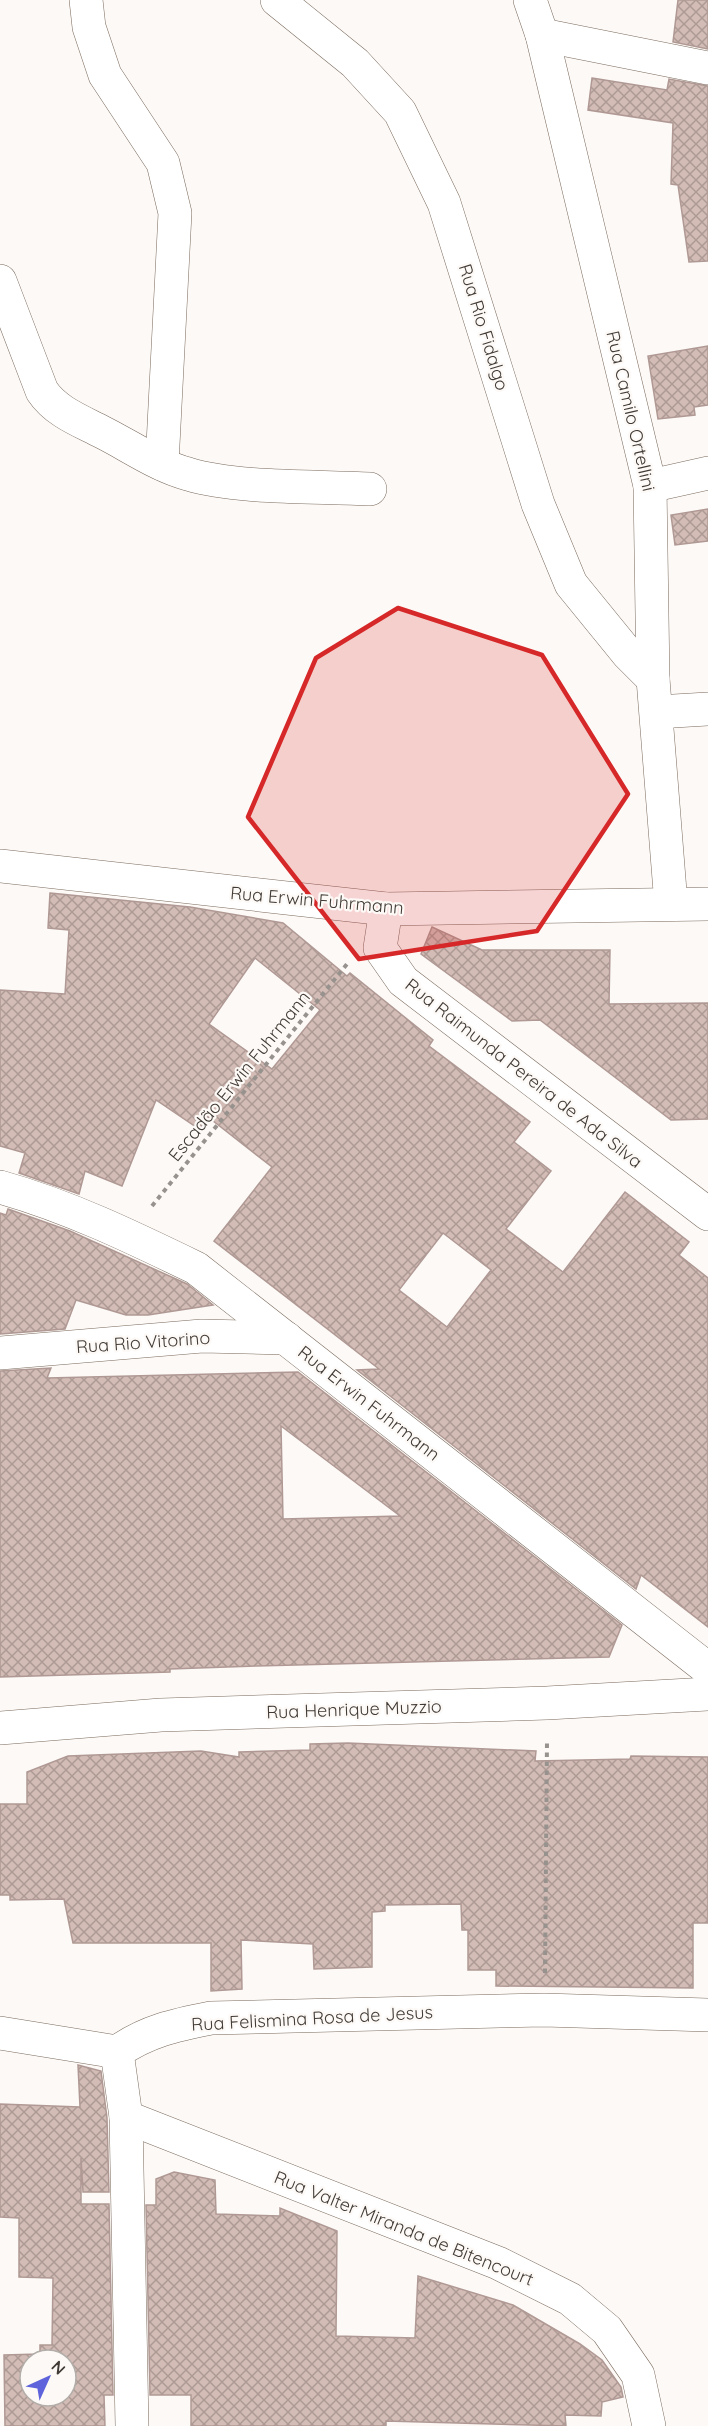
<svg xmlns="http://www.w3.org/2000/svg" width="708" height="2426" viewBox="0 0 708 2426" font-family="Quicksand,sans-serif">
<defs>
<pattern id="building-cross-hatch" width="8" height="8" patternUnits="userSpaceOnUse" patternTransform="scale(1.5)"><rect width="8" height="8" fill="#d3bcb6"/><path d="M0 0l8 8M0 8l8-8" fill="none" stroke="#ad9a95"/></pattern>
</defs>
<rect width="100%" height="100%" fill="#fcf9f6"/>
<g fill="url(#building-cross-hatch)" stroke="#b09994" stroke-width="1.5" fill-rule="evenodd">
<polygon points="678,0 708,0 708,49 673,42"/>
<polygon points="592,78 667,90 669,79 708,86 708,261 689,262 678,185 671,184 673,123 588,110"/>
<polygon points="708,346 708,405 694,407 695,415 658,419 648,356"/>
<polygon points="708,509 708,541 675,545 671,515"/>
<path d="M50 893 190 907 283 923 347 976 350 973 433 1040 429 1046 530 1122 514 1142 551 1171 506 1229 563 1272 625 1192 689 1242 679 1255 708 1278V1627L641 1575 636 1589 357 1370 379 1369 214 1241 272 1167 208 1117 199 1129 156 1100 122 1186 85 1171 79 1194 19 1173 25 1153 0 1146V990L65 994 69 930 48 928ZM255 958 320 1010 272 1069 209 1024ZM443 1233 491 1270 447 1327 399 1290Z"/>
<polygon points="432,927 482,950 610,950 609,1004 708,1003 708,1119 671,1120 540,1020 512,1021 421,954"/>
<polygon points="8,1209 70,1231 187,1284 213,1305 148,1315 126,1315 76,1300 65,1329 0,1334 0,1213 6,1215"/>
<path d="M51 1368 47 1378 298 1372 622 1625 609 1657 257 1666 170 1669V1672L0 1677V1371ZM281 1426 400 1516 283 1519Z"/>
<polygon points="348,1743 536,1751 535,1761 630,1759 631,1756 708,1757 708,1923 693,1923 693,1988 496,1986 496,1970 468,1970 468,1930 462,1930 461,1904 385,1905 385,1911 372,1912 372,1967 314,1969 313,1944 241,1940 242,1989 211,1991 211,1943 73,1943 64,1899 10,1900 10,1895 0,1895 0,1804 27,1804 27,1772 68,1756 201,1751 239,1757 239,1752 310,1750 310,1744"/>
<path d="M78 2065 101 2071 107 2118 109 2192H83L81 2158V2204H109L113 2395H104L105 2426H5L4 2355 40 2354V2345H52L53 2278 19 2277V2218L0 2217V2104L80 2107ZM30 2360H66V2396H30Z"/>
<polygon points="174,2172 215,2180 216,2214 280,2216 280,2208 337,2231 336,2336 415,2338 418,2276 513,2305 580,2344 602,2360 621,2387 623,2397 602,2402 601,2416 565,2415 566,2426 386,2421 386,2426 191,2426 191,2395 150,2395 146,2205 156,2205 156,2179"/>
</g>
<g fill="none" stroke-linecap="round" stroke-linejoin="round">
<g stroke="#7b6b5e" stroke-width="34">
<g id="street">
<polyline points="86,0 89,27 105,75 163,163 175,213 162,464"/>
<polyline points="277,0 355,63 400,112 444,203 538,504 571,584 628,654 653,679"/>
<polyline points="530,0 542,35 650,486 653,679 671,904"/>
<polyline points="542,35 708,68"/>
<path d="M0 281 42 391C56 412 81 421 102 432 130 446 158 466 188 474 237 489 317 486 370 489"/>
<polyline points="650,486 708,473"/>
<polyline points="657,712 708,709"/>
<polyline points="0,866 386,909 708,904"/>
<polyline points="386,909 380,948 403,981 708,1214"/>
<path d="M0 1187C68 1206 132 1237 196 1268L708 1669"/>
<polyline points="0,1353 202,1336 286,1338"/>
<polyline points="0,1728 161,1715 547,1703 708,1694"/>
<polyline points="0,2033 117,2052"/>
<path d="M117 2052C147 2031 175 2025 211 2018L544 2010 708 2015"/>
<polyline points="117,2052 126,2117 132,2426"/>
<polyline points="126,2117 498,2263 570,2299 607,2330 638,2375 649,2426"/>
</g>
</g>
<g stroke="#97928d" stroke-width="4" stroke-dasharray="4.5 4.5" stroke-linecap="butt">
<polyline points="152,1206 347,964"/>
<polyline points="545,1973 547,1741"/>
</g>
<use href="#street" stroke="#fff" stroke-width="33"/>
</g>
<path fill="#d62828" fill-opacity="0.2" stroke="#d62828" stroke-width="4.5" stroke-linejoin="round" d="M398 608 542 655 628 794 537 931 359 959 248 817 316 658Z"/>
<g text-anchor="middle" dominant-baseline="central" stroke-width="4.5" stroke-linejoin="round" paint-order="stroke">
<g font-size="18" fill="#423b35" stroke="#fcf9f6">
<text transform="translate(484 327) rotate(73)">Rua Rio Fidalgo</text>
<text transform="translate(631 411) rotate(77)">Rua Camilo Ortellini</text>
<text transform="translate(317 900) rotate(5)">Rua Erwin Fuhrmann</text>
<text transform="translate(524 1073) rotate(38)">Rua Raimunda Pereira de Ada Silva</text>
<text transform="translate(239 1076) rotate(-51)">Escadão Erwin Fuhrmann</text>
<text transform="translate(143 1342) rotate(-4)">Rua Rio Vitorino</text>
<text transform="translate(369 1403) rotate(38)">Rua Erwin Fuhrmann</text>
<text transform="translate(354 1709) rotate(-2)">Rua Henrique Muzzio</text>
<text transform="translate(312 2018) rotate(-3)">Rua Felismina Rosa de Jesus</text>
<text transform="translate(404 2228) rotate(22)">Rua Valter Miranda de Bitencourt</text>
</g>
</g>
<g transform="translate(48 2378) rotate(45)"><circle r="28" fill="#fcf9f6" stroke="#b2ada9" stroke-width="1.5"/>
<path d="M0-4.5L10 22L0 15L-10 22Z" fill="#5e63db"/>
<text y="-9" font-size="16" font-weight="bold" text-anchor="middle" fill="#423b35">N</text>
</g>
</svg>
